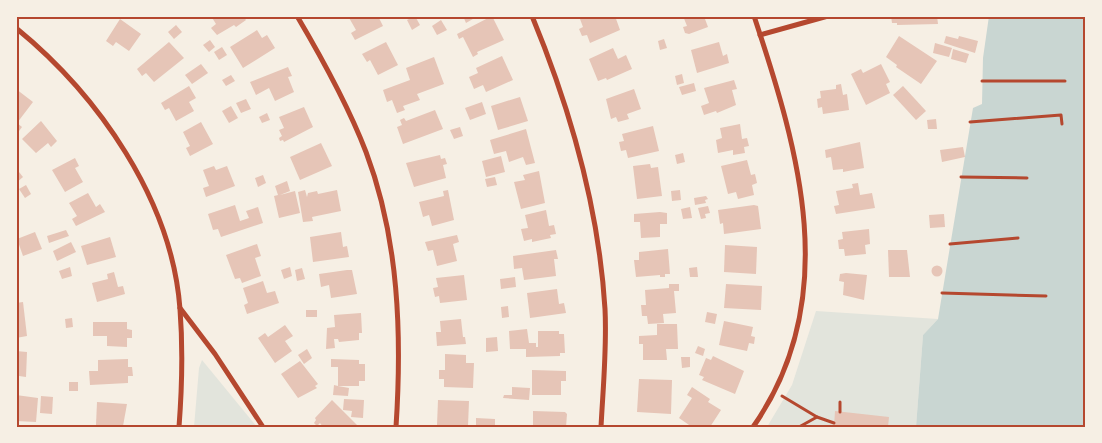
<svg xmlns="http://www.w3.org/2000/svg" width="1102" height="443" viewBox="0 0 1102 443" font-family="Arial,sans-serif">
<rect width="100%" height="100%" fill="#f6efe4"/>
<g fill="#e2e4dc">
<polygon points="816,311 938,319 923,335 916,427 767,427 792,385"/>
<polygon points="202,360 257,427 194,427 199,368"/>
</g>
<polygon fill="#c9d6d2" points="989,16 1086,16 1086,427 916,427 923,335 938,319 973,108 982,104 983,58"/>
<g fill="#e6c5b7">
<polygon points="211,16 243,16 246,20 236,27 234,25 217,35 211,28 216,24"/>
<polygon points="348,16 378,16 383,26 355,40 351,33 356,30"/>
<polygon points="415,16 420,25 412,30 407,20"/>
<polygon points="463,16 478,16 466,23"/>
<polygon points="492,16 504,40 477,52 478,54 473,57 463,37 459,39 457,34"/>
<polygon points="588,16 615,16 620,30 590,43 587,35 582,36 579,29 583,27 580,19"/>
<polygon points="683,16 713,16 713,17 705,19 708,27 689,34 685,33 683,27 687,26"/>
<polygon points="891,16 937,16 938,24 897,25 897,23 892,23"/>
<polygon points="120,19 141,34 129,51 116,42 113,46 106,41"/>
<polygon points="441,20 447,30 437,35 432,26"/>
<polygon points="176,25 182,32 174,39 168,32"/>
<polygon points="257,30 262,38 267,35 275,48 243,68 230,47"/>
<polygon points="899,36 937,61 921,84 896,67 897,65 886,57"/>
<polygon points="946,36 958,39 959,36 978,41 975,53 944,43"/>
<polygon points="664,39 667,48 660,50 658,41"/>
<polygon points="210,40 215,47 209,52 203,45"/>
<polygon points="169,42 184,58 154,82 146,73 142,76 137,69"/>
<polygon points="386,42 398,65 378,75 370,60 367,62 362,54"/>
<polygon points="719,42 723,56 727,54 729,63 697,73 691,50"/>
<polygon points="935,43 952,48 949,57 933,53"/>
<polygon points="222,47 227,55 219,60 214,52"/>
<polygon points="613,48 618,59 626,55 632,69 607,80 606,78 598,81 589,59"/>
<polygon points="953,49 969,54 966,63 951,59"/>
<polygon points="502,56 513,80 486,92 483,85 474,89 469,77 478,73 476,68"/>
<polygon points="434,57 444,84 417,94 420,100 403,106 405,110 397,113 392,100 387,102 383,90 410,80 406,68"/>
<polygon points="201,64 208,73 192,84 185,75"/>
<polygon points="881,64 890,82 886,84 890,93 866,105 851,74 861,69 863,73"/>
<polygon points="288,67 292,76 288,77 294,92 275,101 269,88 256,95 250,82"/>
<polygon points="682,74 684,83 677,85 675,76"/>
<polygon points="231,75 235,81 226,86 222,80"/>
<polygon points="734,80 737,89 732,90 736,105 717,113 716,111 704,115 701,106 709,103 704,88"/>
<polygon points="694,83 696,91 682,95 679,87"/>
<polygon points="841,84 843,95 847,94 849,110 823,114 822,107 818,108 817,99 821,98 820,91 836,89 836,85"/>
<polygon points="189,86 196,98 189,102 194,111 176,121 169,108 165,110 161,103"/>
<polygon points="903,86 926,111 916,120 893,95"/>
<polygon points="16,89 33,102 17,123 22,127 16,135"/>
<polygon points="634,89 641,109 627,114 629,119 618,122 616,117 611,119 606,99"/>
<polygon points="520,97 528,121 498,130 491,106"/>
<polygon points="246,99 251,109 241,113 236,103"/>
<polygon points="482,102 486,114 470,120 465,108"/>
<polygon points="231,106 238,118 229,123 222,111"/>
<polygon points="304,107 313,127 284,142 283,140 280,141 279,138 282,136 279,130 284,128 279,117"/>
<polygon points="435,110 443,129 403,144 397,127 402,125 400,120 404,118 406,121"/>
<polygon points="267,113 270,120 262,123 259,117"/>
<polygon points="936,119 937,129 928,129 927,120"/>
<polygon points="41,121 57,141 51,147 48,143 36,153 22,139"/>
<polygon points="201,122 213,144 190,156 186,148 190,146 183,132"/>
<polygon points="740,124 742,139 747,138 749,146 744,147 745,153 733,155 733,150 718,153 716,140 722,138 720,128"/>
<polygon points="653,126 659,151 628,158 626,150 621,151 619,142 624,141 622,134"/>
<polygon points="460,127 463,136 454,139 450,130"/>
<polygon points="526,129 535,163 526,165 523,157 509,162 506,151 494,154 490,140"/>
<polygon points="860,142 864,168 843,172 843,169 833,170 831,157 826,158 825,150"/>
<polygon points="321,143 332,166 300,180 290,157"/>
<polygon points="963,147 965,157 942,162 940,150"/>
<polygon points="683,153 685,162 677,164 675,155"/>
<polygon points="440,155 441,159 445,158 447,164 443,165 446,178 414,187 406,163"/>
<polygon points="501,156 505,172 486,177 482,161"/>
<polygon points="75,158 79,166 75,168 83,182 65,192 52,170"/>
<polygon points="747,160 751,175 755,174 757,183 752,185 754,195 738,199 736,192 728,194 721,166"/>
<polygon points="650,164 651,168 658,167 662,196 637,199 633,166"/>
<polygon points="214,166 216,170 227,166 235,186 206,197 203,188 209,186 203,170"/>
<polygon points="539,171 545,203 521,209 514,182 525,180 523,175"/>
<polygon points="19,172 23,177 16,183 16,174"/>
<polygon points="263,175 266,183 258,187 255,178"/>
<polygon points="495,177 497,185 487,187 485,179"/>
<polygon points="287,181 290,191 280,195 295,191 300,213 279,218 274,196 278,195 275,186"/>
<polygon points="858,183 860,195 872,193 875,208 836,214 834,206 839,205 836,191 853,188 852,184"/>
<polygon points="26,185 31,194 25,198 19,189"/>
<polygon points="305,190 307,197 308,193 317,191 318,194 337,190 341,211 312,217 313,221 303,222 298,192"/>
<polygon points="448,190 454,220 432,226 429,215 423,217 419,202 444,196 443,191"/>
<polygon points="680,190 681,200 672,201 671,191"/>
<polygon points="88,193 96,207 100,204 105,212 76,226 72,219 77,216 69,203"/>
<polygon points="706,196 708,199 705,200 706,203 695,205 694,198"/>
<polygon points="235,205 240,221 249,218 246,211 258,207 263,223 221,237 218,229 213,230 208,214"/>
<polygon points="754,205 758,206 761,229 724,234 723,223 720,224 718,210"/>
<polygon points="708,206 710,213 705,214 706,218 701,219 698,208"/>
<polygon points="690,207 692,218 683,219 681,209"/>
<polygon points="546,210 549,226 554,225 556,234 550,235 551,238 532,242 532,239 524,241 521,229 528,228 525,215"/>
<polygon points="660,212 667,213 667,224 660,224 660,237 641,238 640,222 634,222 634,214"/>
<polygon points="944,214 945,227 930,228 929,215"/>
<polygon points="869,229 870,244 865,245 866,254 845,256 844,249 839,249 838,240 843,239 842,232"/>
<polygon points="66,230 69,236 49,243 47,236"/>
<polygon points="35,232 42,249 23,256 17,239"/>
<polygon points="341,232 343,247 347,246 349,257 313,262 310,237"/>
<polygon points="457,235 459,242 453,244 457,261 437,266 433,250 428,251 425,242"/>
<polygon points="110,237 116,257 87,265 81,246"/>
<polygon points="71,242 76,252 57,261 53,251"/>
<polygon points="257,244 261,256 255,258 261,276 242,283 240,278 235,279 226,255"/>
<polygon points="725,245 757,247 756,274 724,272"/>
<polygon points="668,249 670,274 665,274 665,277 660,277 660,275 636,277 634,260 639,260 639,252"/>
<polygon points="556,250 558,259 554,259 556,276 524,280 522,268 514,269 513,256"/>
<polygon points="888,250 907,250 910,277 889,277"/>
<circle cx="937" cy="271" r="5.5"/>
<polygon points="70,267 72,276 62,279 59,271"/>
<polygon points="290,267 292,276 284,279 281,270"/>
<polygon points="697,267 698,277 690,277 689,268"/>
<polygon points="302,268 305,279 297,281 295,270"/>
<polygon points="347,270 352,270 357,294 331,298 329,285 321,287 319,274"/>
<polygon points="114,272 118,287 123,286 125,294 97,302 92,283 108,279 107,274"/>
<polygon points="846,273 867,275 864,300 843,295 844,282 839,281 840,274"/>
<polygon points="464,275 467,300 440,303 439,296 435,297 433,288 438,287 436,278"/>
<polygon points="515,277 516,287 501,289 500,279"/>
<polygon points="263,281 267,293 275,291 279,303 247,314 244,305 248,303 243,288"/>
<polygon points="669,284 679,284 679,291 674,291 676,313 663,314 664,323 648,324 647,316 642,316 641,305 646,305 645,290 669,288"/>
<polygon points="726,284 762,286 761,310 724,308"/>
<polygon points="557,289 559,304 564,303 566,313 530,318 527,293"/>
<polygon points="23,302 27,336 16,338 16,303"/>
<polygon points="508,306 509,317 502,318 501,307"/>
<rect x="306" y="310" width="11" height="7"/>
<polygon points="707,312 717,314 715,324 705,322"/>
<polygon points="361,313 362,333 359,333 359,340 339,342 338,339 334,339 335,348 326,349 327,328 335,327 334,315"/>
<polygon points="72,318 73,327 66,328 65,319"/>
<polygon points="461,319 463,337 465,337 466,344 437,346 436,332 441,332 440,321"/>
<polygon points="724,321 753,327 751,336 755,337 754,344 749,343 747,351 719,345"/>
<polygon points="93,322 127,322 127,329 132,330 132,338 127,338 127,347 107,346 107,336 93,336"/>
<polygon points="657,324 677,324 678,349 666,349 667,360 643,360 643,344 639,344 639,336 657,335"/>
<polygon points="285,325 293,336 285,341 292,351 275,363 258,338 265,333 268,337"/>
<polygon points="527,329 529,343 536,343 536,347 538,347 538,331 559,331 559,334 564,334 565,353 560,353 560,356 526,357 526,349 510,349 509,331"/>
<polygon points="497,337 498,351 486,352 486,338"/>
<polygon points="698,346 705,349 703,356 695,353"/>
<polygon points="307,349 312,358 304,364 298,355"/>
<polygon points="16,351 27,352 26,377 19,376 19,383 16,383"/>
<polygon points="445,354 466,355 466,363 474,363 473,388 444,387 444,379 439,379 439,370 445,370"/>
<polygon points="713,356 744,371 735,394 702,380 704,377 699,375 706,358 711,360"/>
<polygon points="681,357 690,357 690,367 682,368"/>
<polygon points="128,359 128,367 132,367 133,376 128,376 128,383 90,385 89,371 98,371 98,360"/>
<polygon points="331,359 359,360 359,364 365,364 365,381 359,381 359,386 338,386 349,388 348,396 333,395 334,385 338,386 338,367 331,367"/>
<polygon points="300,361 318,384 315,386 317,388 298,398 281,374"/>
<polygon points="532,370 566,371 566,381 561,381 561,395 532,395"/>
<polygon points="639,379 672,380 671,414 637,412"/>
<rect x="69" y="382" width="9" height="9"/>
<polygon points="512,387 530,388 529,400 503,398 504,395 512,395"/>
<polygon points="692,387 710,399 708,402 721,410 710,427 692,427 679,418 692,398 687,395"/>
<polygon points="16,395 38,398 36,422 16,421"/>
<polygon points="41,396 53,397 52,414 40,413"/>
<polygon points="344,399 364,400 363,418 351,417 352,411 343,410"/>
<polygon points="332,400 359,427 323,427 320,423 317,426 314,423 316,420 315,418"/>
<polygon points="438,400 469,401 468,426 437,425"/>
<polygon points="97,402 127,404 123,426 96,425"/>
<polygon points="533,411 565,412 567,414 566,427 533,427"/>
<polygon points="835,411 889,417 888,427 834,427"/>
<polygon points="476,418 495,419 495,427 476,427"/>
</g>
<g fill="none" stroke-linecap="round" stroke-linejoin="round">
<g stroke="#b5482f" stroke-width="3">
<polyline points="982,81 1065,81"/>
<polyline points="970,122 1061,115 1062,124"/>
<polyline points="961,177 1027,178"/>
<polyline points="950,244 1018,238"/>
<polyline points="942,293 1046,296"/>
<polyline points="782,396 817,417"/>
<polyline points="840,412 840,402"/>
<polyline points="799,427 817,417 834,423"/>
</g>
<g stroke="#b5482f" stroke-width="5">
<path d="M297 16C323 60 348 105 366 152 399 239 402 335 396 427"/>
<path d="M532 16C570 108 599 210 605 309 607 348 603 388 601 427"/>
<path d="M16 28C98 95 172 200 180 309 183 348 182 388 179 427"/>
<polyline points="760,35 828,16"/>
<polyline points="180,308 215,354 263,427"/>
<path d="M753 427C843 299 799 151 754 16"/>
</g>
</g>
<rect width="1102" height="443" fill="none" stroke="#f6efe4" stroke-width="35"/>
<rect x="18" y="18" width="1066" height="408" fill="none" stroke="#b5482f" stroke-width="2"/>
</svg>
